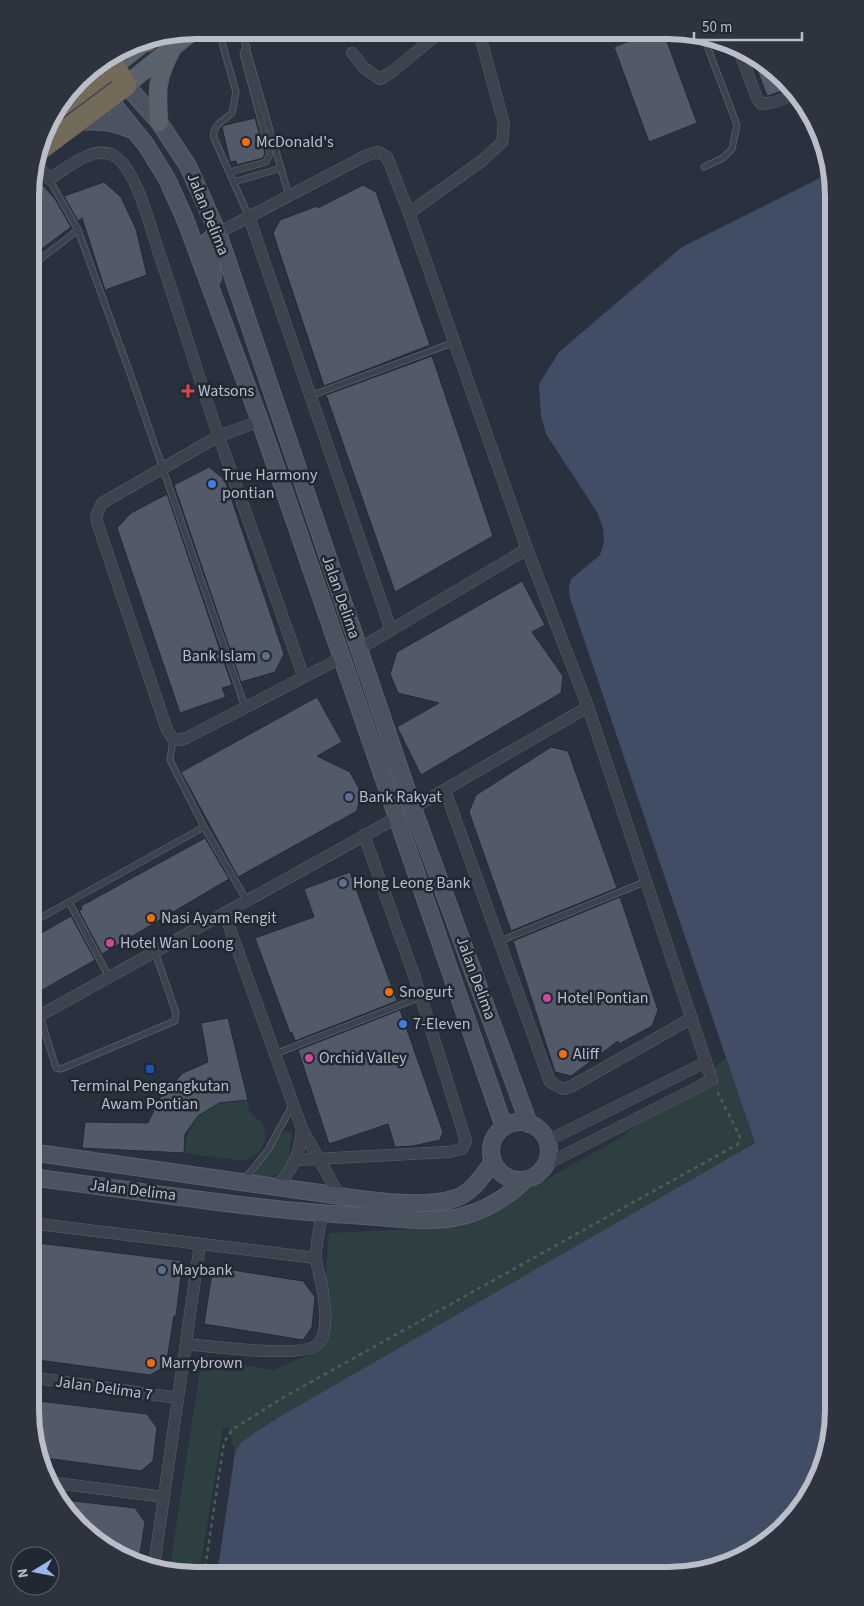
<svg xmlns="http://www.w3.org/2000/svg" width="864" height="1606" viewBox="0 0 864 1606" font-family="'Source Sans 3',sans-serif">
<rect width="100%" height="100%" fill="#28313d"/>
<g fill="#2d3f40">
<path d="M726 1058 755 1143 279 1417C263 1427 246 1436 235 1452L228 1426 223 1428 199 1575H174L169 1572 202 1357 273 1370 320 1350 329 1233 462 1227 618 1139Z"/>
<path d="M247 1096 249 1111 261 1122 265 1131V1140L259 1153 245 1161 184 1153C188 1109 209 1103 247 1096Z"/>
<path d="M284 1131 290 1132 292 1136 288 1165C277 1177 267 1180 251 1175Z"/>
</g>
<polygon fill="#404d64" points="830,173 834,196 834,1421 821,1473 800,1511 769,1542 722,1567 668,1576 217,1575 235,1452 241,1443 254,1433 279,1417 755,1143 570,598 569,587 571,579 600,555 604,542 603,528 597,512 546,434 541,416 539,384 559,352 682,247"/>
<g fill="#525968" stroke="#232a35">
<polygon points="650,33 664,33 697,123 649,142 614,47"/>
<polygon points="753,59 777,71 789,89 767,96"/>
<polygon points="255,118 265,153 263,158 237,165 236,161 230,162 222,127 225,125"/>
<polygon points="39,181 55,199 71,227 31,257 31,187"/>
<polygon points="104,182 121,197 136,229 147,275 105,290 82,218 78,221 64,196"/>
<polygon points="363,185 376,192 430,345 324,386 273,233 280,220 317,206 318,208"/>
<polygon points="432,356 493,536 395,592 326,395"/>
<polygon points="209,467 225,480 284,654 275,672 241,682 174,485"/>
<polygon points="167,494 232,685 222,688 226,697 180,713 117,528 131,513"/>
<polygon points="522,581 545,625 532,632 563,676 561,693 421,775 397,727 439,703 398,693 390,674 397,652"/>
<polygon points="317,697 342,742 317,756 350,772 361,792 357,811 238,877 181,772"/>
<polygon points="551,747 568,751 617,888 511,931 469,812 476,795"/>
<polygon points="205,838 229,879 102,954 79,911 82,909 81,906"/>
<polygon points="350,872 397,1001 295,1041 292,1032 290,1033 255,938 314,917 304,889"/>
<polygon points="620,897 658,1010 652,1026 619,1044 618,1041 571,1076 555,1072 513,941"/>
<polygon points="71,916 95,960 30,997 31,939"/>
<polygon points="400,1010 443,1132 440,1140 413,1146 395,1147 388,1124 329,1144 298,1050"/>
<polygon points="228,1018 248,1100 219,1103 198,1116 185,1134 184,1153 82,1148 85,1122 148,1123 159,1099 183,1073 208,1062 201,1023"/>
<polygon points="30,1242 183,1261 176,1316 174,1316 166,1366 150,1375 30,1359"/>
<polygon points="213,1267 303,1281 315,1297 312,1327 303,1340 204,1324"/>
<polygon points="30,1400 147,1414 157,1428 153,1461 141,1471 38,1457"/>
<polygon points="56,1499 135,1508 145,1522 139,1560 95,1542"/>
</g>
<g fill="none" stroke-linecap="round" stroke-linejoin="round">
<g stroke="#5a616b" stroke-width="7">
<g id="lane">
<path d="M241 30 221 39 236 92 232 113C223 122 212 124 214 138L249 217"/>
<polyline points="241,30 289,196"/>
<polyline points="703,35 737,125 732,149 723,158 704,167"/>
<polyline points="230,172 266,162 270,154 243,53 247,47"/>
<polyline points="49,179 78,230 131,376 245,707"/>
<polyline points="234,182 281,168"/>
<polyline points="31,266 78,230"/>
<polyline points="310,396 455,342"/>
<polyline points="173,739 170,760 204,827 247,901"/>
<polyline points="69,902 109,977"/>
<polyline points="31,923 204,827"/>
<polyline points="500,941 647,881"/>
<polyline points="40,1016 56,1068 61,1069 175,1021 176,1013 155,952"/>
<polyline points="275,1054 421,997"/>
<polyline points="30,1116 39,1150"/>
<polyline points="244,1180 268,1150 293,1104"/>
</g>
</g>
<g stroke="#5a616b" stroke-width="12">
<g id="street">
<polyline points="352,53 364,68 380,79 392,72 440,32"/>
<polyline points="740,53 757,98 761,104 775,102 793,95"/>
<path d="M35 162 49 179C66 169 92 145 113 155 136 167 151 229 159 253 180 314 198 376 219 437 247 517 276 596 303 676"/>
<polyline points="409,213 483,160 502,142 504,124 479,32"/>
<polyline points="249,217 391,630"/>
<polyline points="218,233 367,155 378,152 387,157 409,213 527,549 588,707 712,1080 545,1165"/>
<polyline points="260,421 219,436 102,503 96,516 98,525 167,730 173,739 180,740 186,738 343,657"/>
<polyline points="359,649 527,549"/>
<polyline points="445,790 550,1082 563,1089 572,1086 692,1018"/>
<polyline points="413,808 588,707"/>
<polyline points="225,915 302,1129 339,1195"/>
<polyline points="30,1021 398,817"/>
<polyline points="547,1141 706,1062"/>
<polyline points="296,1160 448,1152 462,1149 466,1141 415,978 364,835"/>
<path d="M275 1187C293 1171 300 1153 302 1129"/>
<polyline points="30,1223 316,1258"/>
<path d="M186 1344C209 1346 304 1359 318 1344 329 1333 325 1307 323 1293 322 1281 317 1270 316 1259 315 1245 320 1228 322 1214"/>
<polyline points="30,1377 178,1398"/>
<polyline points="48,1482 164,1497"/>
<polyline points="154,1566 200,1244"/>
</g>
</g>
<g stroke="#5a616b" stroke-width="18">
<g id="secondary">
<polyline points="126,85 159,122 188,166 218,233 413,808 529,1124"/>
<polyline points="109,99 146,145 167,179 185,219 260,421 504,1127"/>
<path d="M78 122C99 121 113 121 132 130"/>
<polyline points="213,278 209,240 218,233"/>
<circle cx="520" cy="1151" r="29"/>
<path d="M30 1152C122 1165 213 1178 305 1191 345 1196 417 1211 456 1198 473 1192 482 1176 493 1162"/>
<path d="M30 1177C141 1191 253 1210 365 1216 397 1218 431 1224 463 1216 487 1210 507 1197 525 1180"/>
</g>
</g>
<g stroke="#464c57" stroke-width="19">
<g id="primary">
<polyline points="114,66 149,39"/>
<polyline points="126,85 193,31"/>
<path d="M159 122C157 88 156 81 171 51"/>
</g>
</g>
<g stroke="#474e58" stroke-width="22">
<g id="highway">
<polyline points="139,41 147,41"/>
<polyline points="59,107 114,66"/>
<polyline points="39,150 126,85 109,58"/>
</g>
</g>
<polyline stroke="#4c5c5f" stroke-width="2.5" stroke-dasharray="4 4" stroke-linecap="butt" points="204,1575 224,1442 233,1429 284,1397 738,1144 740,1137 717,1091"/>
<use href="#lane" stroke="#3c434e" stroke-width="5.5"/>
<use href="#street" stroke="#3c434e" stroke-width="11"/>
<use href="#secondary" stroke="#4b5260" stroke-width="16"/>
<use href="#primary" stroke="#5a626d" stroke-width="18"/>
<use href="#highway" stroke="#736a5a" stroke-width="21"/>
</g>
<g fill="#e8710a" stroke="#212833" stroke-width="2">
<circle cx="246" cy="142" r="5"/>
<circle cx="151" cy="918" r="5"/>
<circle cx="389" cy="992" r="5"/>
<circle cx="563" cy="1054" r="5"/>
<circle cx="151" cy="1363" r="5"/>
</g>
<path fill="#e0444e" stroke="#212833" stroke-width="2" d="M185.5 383.5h5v5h5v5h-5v5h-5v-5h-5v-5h5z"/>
<g fill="#3f7fe0" stroke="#212833" stroke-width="2">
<circle cx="212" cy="484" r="5"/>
<circle cx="403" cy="1024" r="5"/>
</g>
<g fill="#5c6f8a" stroke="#212833" stroke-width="2">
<circle cx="266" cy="656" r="5"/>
<circle cx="349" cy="797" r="5"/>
<circle cx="343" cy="883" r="5"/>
<circle cx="162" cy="1270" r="5"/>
</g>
<g fill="#d1479c" stroke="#212833" stroke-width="2">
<circle cx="110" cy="943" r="5"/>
<circle cx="547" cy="998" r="5"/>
<circle cx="309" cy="1058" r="5"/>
</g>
<rect fill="#1a4fb4" stroke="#212833" stroke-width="2" x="145" y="1064" width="10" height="10" rx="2.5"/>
<g text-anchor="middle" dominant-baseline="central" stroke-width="5" stroke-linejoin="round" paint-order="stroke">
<g font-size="16" fill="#b9bec8" stroke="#212833" text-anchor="start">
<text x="256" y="142">McDonald's</text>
<text x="198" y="391">Watsons</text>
<text x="222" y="475">True Harmony<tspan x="222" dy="18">pontian</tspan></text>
<text x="256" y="656" text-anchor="end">Bank Islam</text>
<text x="359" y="797">Bank Rakyat</text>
<text x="353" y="883">Hong Leong Bank</text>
<text x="161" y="918">Nasi Ayam Rengit</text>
<text x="120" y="943">Hotel Wan Loong</text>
<text x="399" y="992">Snogurt</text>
<text x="557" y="998">Hotel Pontian</text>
<text x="413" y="1024">7-Eleven</text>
<text x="573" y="1054">Aliff</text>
<text x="319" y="1058">Orchid Valley</text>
<text x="150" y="1086" text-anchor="middle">Terminal Pengangkutan<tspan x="150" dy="18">Awam Pontian</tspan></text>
<text x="172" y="1270">Maybank</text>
<text x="161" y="1363">Marrybrown</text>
</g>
<g font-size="16" fill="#b9bec8" stroke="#212833">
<text transform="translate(208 214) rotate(68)">Jalan Delima</text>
<text transform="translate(341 597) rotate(71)">Jalan Delima</text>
<text transform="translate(476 978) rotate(70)">Jalan Delima</text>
<text transform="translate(133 1190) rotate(7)">Jalan Delima</text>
<text transform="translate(104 1388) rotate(8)">Jalan Delima 7</text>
</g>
</g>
<path d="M0 0H864V1606H0ZM196 39H668A157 157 0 0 1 825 196V1410A157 157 0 0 1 668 1567H196A157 157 0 0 1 39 1410V196A157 157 0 0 1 196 39Z" fill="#2d343f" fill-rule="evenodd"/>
<path fill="none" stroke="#b9bec8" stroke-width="6" d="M196 39H668A157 157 0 0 1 825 196V1410A157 157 0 0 1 668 1567H196A157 157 0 0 1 39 1410V196A157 157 0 0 1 196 39Z"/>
<g transform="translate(35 1571) rotate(260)"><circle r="24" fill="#212833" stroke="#5e646f"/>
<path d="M0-4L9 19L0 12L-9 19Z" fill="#9ab6ec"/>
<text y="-8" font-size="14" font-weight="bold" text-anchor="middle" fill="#b9bec8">N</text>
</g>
<path d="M694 32v8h108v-8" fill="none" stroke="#b9bec8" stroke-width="2.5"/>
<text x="702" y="32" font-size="15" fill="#b9bec8" stroke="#212833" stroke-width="4" paint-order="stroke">50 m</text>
</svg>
